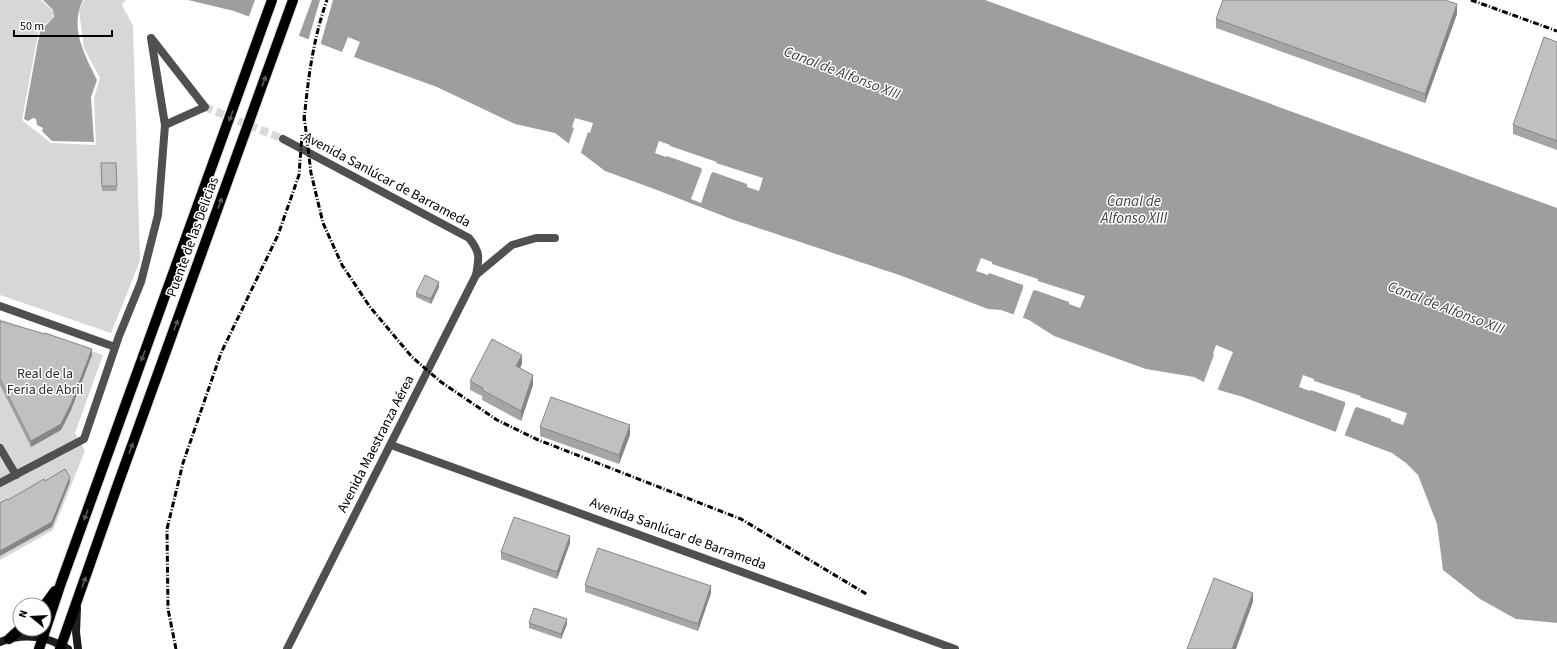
<svg xmlns="http://www.w3.org/2000/svg" width="1557" height="649" viewBox="0 0 1557 649" font-family="'Source Sans 3',sans-serif">
<rect width="100%" height="100%" fill="#fff"/>
<g fill="#d7d7d7">
<polygon points="0,0 41,0 53,11 53,18 39,29 22,120 51,143 96,145 94,98 100,78 84,48 79,11 84,0 126,0 122,4 127,16 128,12 128,16 133,26 140,261 111,333 0,295"/>
<polygon points="0,319 103,355 75,433 85,451 53,530 0,560"/>
</g>
<g fill="#9e9e9e">
<path d="M43 0H83C69 28 85 55 97 80L91 97 94 142 52 141 42 131 43 128 37 125 36 119 33 118 28 121 24 119 40 31 54 17 53 10Z"/>
<polygon points="188,0 985,0 1557,208 1557,623 1516,619 1480,599 1443,570 1437,524 1418,475 1406,463 1392,453 1243,397 1219,390 1194,377 1146,369 1054,336 1029,320 1001,310 988,309 902,276 731,219 657,190 605,171 555,133 515,124 437,87 354,57 360,42 348,37 342,52 234,11"/>
</g>
<g fill="#fff">
<polygon points="255,0 312,0 298,38 248,19"/>
<polygon points="320,0 333,0 320,46 308,41"/>
<polygon points="575,118 593,123 590,133 588,132 580,155 568,146 574,128 572,127"/>
<polygon points="659,141 670,145 670,146 717,162 716,163 763,178 759,191 747,187 747,184 713,172 711,174 701,203 691,199 702,170 701,168 667,156 666,157 655,153"/>
<polygon points="981,258 992,262 992,264 1038,279 1038,281 1085,296 1080,308 1069,304 1069,302 1035,290 1033,291 1022,320 1013,316 1023,288 1023,285 989,273 988,275 976,271"/>
<polygon points="1216,345 1233,352 1217,391 1203,384 1214,355 1213,354"/>
<polygon points="1303,375 1314,379 1314,381 1361,396 1360,397 1407,413 1403,425 1391,421 1391,419 1357,407 1355,408 1344,437 1335,434 1345,405 1345,402 1311,390 1310,391 1299,387"/>
</g>
<g fill="none" stroke-linecap="round" stroke-linejoin="round">
<polyline stroke="#d9d9d9" stroke-width="8" stroke-dasharray="8 4" stroke-linecap="butt" points="205,107 283,139"/>
<g stroke="#dbdbdb" stroke-width="12">
<g id="primary">
<polyline points="44,606 55,591"/>
<polyline points="9,639 20,629"/>
<polyline points="39,649 61,583 99,478"/>
<polyline points="60,649 118,484"/>
</g>
</g>
<g stroke="#505050" stroke-width="8">
<polyline points="152,39 205,107 165,125"/>
<path d="M283 139 469 238C481 253 479 258 476 275L287 649"/>
<polyline points="476,275 512,245 536,238 555,238"/>
<polyline points="0,306 115,347"/>
<polyline points="391,445 955,649"/>
<polyline points="0,448 16,475"/>
<polyline points="0,483 84,439 119,336 141,282 158,215 165,125 151,38"/>
</g>
<g stroke="#1d1d1d" stroke-width="8">
<polyline points="77,608 76,632 78,649"/>
<path d="M0 642C23 633 47 636 68 649"/>
</g>
<use href="#primary" stroke="#000" stroke-width="10"/>
<g stroke="#000" stroke-width="3" stroke-dasharray="6 2 1 2" stroke-linecap="butt">
<polyline points="1471,0 1557,31"/>
<polyline points="304,115 311,173 323,223 342,265 370,307 412,357 428,371 441,382 497,420 536,439 741,519 868,595"/>
<path d="M304 121C308 79 313 39 327 0"/>
<polyline points="176,649 168,609 167,529 183,463 221,353 278,235 299,175 302,135"/>
</g>
<g stroke="#dbdbdb" stroke-width="12" stroke-linecap="butt">
<g id="primary-bridge">
<polyline points="99,478 272,0"/>
<polyline points="118,484 293,0"/>
</g>
</g>
<use href="#primary-bridge" stroke="#000" stroke-width="10"/>
</g>
<g fill="#a5a5a5">
<polygon points="1457,14 1425,103 1216,28 1216,19"/>
<polygon points="1557,42 1557,150 1513,134 1513,125"/>
<polygon points="101,163 116,163 117,191 102,191"/>
<polygon points="439,287 431,304 416,297 416,293"/>
<polygon points="0,321 92,355 71,410 61,430 31,447 0,385"/>
<polygon points="522,364 520,368 533,385 521,421 482,400 482,396 470,390 470,381"/>
<polygon points="540,427 630,435 619,464 540,436"/>
<polygon points="570,543 557,579 501,559 501,552"/>
<polygon points="585,585 711,593 698,631 585,592"/>
<polygon points="529,623 567,624 561,639 529,628"/>
</g>
<g fill="#868686">
<polygon points="1457,4 1457,14 1425,103 1425,94"/>
<polygon points="439,282 439,287 431,304 431,299"/>
<polygon points="92,349 92,355 71,410 61,430 31,447 31,441"/>
<polygon points="522,355 522,364 516,376 516,366"/>
<polygon points="533,375 533,385 521,421 521,411"/>
<polygon points="630,425 630,435 619,464 619,455"/>
<polygon points="70,477 70,482 52,527 0,556 0,551"/>
<polygon points="570,536 570,543 557,579 557,572"/>
<polygon points="711,586 711,593 698,631 698,624"/>
<polygon points="1253,593 1253,602 1236,649 1232,649"/>
<polygon points="567,619 567,624 561,639 561,634"/>
</g>
<g fill="#c0c0c0" stroke="#868686">
<polygon points="1223,0 1445,0 1457,4 1425,94 1216,19"/>
<polygon points="1544,37 1557,42 1557,141 1513,125"/>
<polygon points="101,163 116,163 117,186 102,186"/>
<polygon points="425,275 439,282 431,299 416,293"/>
<polygon points="0,321 45,334 45,333 92,349 71,404 61,424 31,441 0,379"/>
<polygon points="492,339 522,355 516,366 533,375 521,411 482,390 483,388 470,381"/>
<polygon points="551,397 630,425 619,455 540,427"/>
<polygon points="65,469 70,477 52,522 0,551 0,503 7,499 8,500 44,479 45,481"/>
<polygon points="514,517 570,536 557,572 501,552"/>
<polygon points="598,548 711,586 698,624 585,585"/>
<polygon points="1214,578 1253,593 1232,649 1187,649"/>
<polygon points="534,608 567,619 561,634 529,623"/>
</g>
<defs><path id="oneway-solid" d="M-6-.8H1V-3.2L6.5 0L1 3.2V.8H-6Z"/></defs>
<g fill="#595959">
<use href="#oneway-solid" transform="translate(264 81) rotate(-70)"/>
<use href="#oneway-solid" transform="translate(231 116) rotate(110)"/>
<use href="#oneway-solid" transform="translate(220 203) rotate(-70)"/>
<use href="#oneway-solid" transform="translate(176 325) rotate(-70)"/>
<use href="#oneway-solid" transform="translate(143 356) rotate(110)"/>
<use href="#oneway-solid" transform="translate(131 448) rotate(-70)"/>
<use href="#oneway-solid" transform="translate(86 515) rotate(110)"/>
<use href="#oneway-solid" transform="translate(84 582) rotate(-70)"/>
</g>
<g text-anchor="middle" dominant-baseline="central" stroke-width="3" stroke-linejoin="round" paint-order="stroke">
<g font-size="14" fill="#000" stroke="#fff">
<text transform="translate(387 180) rotate(28)">Avenida Sanlúcar de Barrameda</text>
<text transform="translate(193 237) rotate(-70)">Puente de las Delicias</text>
<text transform="translate(376 444) rotate(-63)">Avenida Maestranza Aérea</text>
<text transform="translate(678 534) rotate(20)">Avenida Sanlúcar de Barrameda</text>
</g>
<g font-size="14" fill="#2e2e2e" stroke="#fff">
<text x="45" y="374">Real de la<tspan x="45" dy="16">Feria de Abril</tspan></text>
</g>
<g font-size="15" font-style="italic" fill="#3f3f3f" stroke="#fff">
<text transform="translate(842 73) rotate(21)">Canal de Alfonso XIII</text>
<text x="1134" y="201">Canal de<tspan x="1134" dy="17">Alfonso XIII</tspan></text>
<text transform="translate(1446 308) rotate(21)">Canal de Alfonso XIII</text>
</g>
</g>
<g transform="translate(32 617) rotate(288)"><circle r="19" fill="#ffffff" stroke="#999999"/>
<path d="M0-3L7 15L0 10L-7 15Z" fill="#000000"/>
<text y="-6" font-size="11" font-weight="bold" text-anchor="middle" fill="#000000">N</text>
</g>
<path d="M14 30v6h98v-6" fill="none" stroke="#000000" stroke-width="2"/>
<text x="20" y="30" font-size="12" fill="#000000" stroke="#ffffff" stroke-width="3" paint-order="stroke">50 m</text>
</svg>
